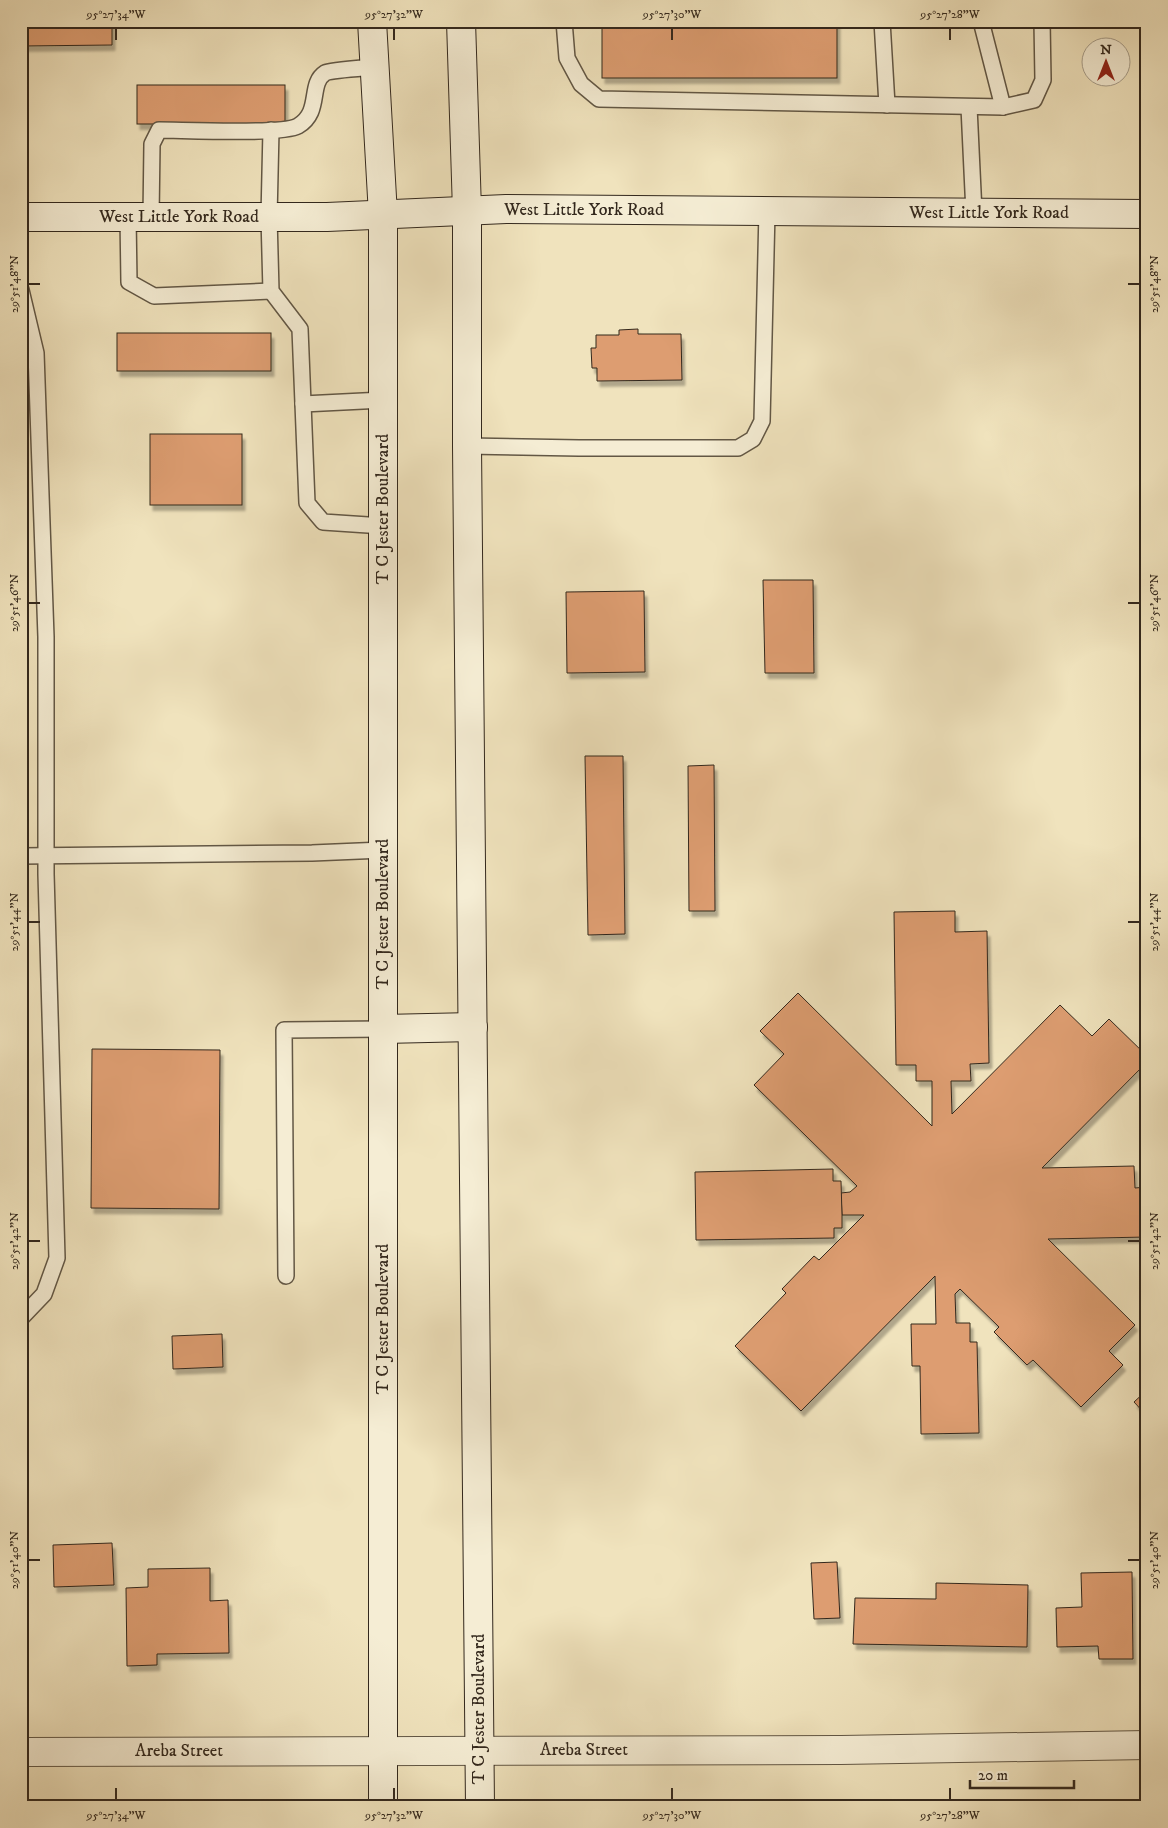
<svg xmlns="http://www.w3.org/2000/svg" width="1168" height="1828" viewBox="0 0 1168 1828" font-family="'IM FELL DW Pica',serif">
<defs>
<filter id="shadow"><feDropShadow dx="3" dy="5.5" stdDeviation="1" flood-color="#0004"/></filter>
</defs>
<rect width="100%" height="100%" fill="#f0e3bd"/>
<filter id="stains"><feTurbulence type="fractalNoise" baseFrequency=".004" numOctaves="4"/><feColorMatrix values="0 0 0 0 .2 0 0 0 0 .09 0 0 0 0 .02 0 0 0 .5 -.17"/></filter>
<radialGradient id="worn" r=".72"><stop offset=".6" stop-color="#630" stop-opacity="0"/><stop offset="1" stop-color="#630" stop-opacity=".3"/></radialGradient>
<g fill="#dd9d71" stroke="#33281d" filter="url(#shadow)">
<polygon points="21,21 112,21 112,45 21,46"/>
<rect x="602" y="21" width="235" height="57"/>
<rect x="137" y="85" width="148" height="39"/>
<polygon points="638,329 638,334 681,334 682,380 597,381 597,368 592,368 591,348 596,348 596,335 619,335 619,330"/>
<rect x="117" y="333" width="154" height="38"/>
<rect x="150" y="434" width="92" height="71"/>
<polygon points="763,580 813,580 814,673 765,673"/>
<polygon points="644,591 645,672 567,673 566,592"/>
<polygon points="585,756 623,756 625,934 588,935"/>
<polygon points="714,765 715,911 689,911 688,766"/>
<polygon points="955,911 955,932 987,931 989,1063 970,1064 971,1081 951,1081 952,1114 1060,1005 1092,1036 1109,1019 1147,1056 1147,1062 1042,1168 1134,1166 1135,1188 1147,1187 1147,1237 1048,1239 1135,1325 1109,1351 1123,1365 1081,1407 1033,1360 1027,1365 994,1332 999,1327 960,1289 955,1294 956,1323 970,1323 970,1342 977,1342 979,1433 921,1434 920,1366 912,1366 911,1324 936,1324 935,1276 801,1411 735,1346 786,1293 782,1289 814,1256 819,1260 864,1215 842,1215 841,1193 850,1192 857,1186 754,1085 784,1054 760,1031 798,993 932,1126 932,1081 916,1081 916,1065 896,1065 894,912"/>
<polygon points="92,1049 220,1050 219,1209 91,1208"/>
<polygon points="833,1169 833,1181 841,1181 842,1215 842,1228 834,1228 834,1238 696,1240 695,1172"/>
<polygon points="222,1334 223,1367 173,1369 172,1336"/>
<polygon points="1147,1390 1147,1416 1134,1402"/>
<polygon points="112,1543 114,1585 54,1587 53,1545"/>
<polygon points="837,1562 840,1618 814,1619 811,1563"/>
<polygon points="210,1568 210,1601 228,1600 229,1653 157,1654 157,1665 127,1666 126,1588 148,1587 148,1569"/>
<polygon points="1132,1572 1133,1659 1099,1659 1098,1646 1057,1647 1056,1608 1082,1607 1081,1573"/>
<polygon points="936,1583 1028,1585 1027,1647 853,1644 855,1598 936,1599"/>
</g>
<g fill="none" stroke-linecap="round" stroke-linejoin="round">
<g stroke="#625745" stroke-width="18">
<g id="lane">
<polyline points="564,21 567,58 581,84 599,99 1003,107 1034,100 1043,80 1042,21"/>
<polyline points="882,21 887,105"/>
<polyline points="981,21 1003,107"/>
<polyline points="969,107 974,213"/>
<polyline points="271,130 269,217 271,291 300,329 307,503 323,522 383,526"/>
<polyline points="128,217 129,282 154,296 271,291"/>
<path d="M151 217 152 144 159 130C183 130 282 135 298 126 322 112 308 84 325 73 331 70 365 68 375 67"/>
<polyline points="21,290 36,353 46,637 46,874 57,1258 44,1294 21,1318"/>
<polyline points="303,404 383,400"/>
<polyline points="467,446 579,448 738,448 753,439 762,421 767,211"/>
<polyline points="21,856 312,853 383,850"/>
<polyline points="286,1276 284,1030 383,1029"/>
</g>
</g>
<g stroke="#625745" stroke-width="30">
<polyline id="street" points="21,1752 841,1750 1147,1745"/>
</g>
<g stroke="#33281d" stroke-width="30">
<g id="secondary">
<polyline points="372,21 383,215 383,1807"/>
<polyline points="461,21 467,211 467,446 480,1807"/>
<polyline points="21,217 327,217 506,209 1147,214"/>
<polyline points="383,1029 473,1027"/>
</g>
</g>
<use href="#lane" stroke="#f5edd4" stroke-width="15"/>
<use href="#street" stroke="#f5edd4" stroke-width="28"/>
<use href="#secondary" stroke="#f5edd4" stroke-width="28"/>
</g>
<path fill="none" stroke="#33281d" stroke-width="2" d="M116 28V40M394 28V40M672 28V40M950 28V40M28 284H40M1128 284H1140M28 603H40M1128 603H1140M28 922H40M1128 922H1140M28 1241H40M1128 1241H1140M28 1560H40M1128 1560H1140M116 1788V1800M394 1788V1800M672 1788V1800M950 1788V1800"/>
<g text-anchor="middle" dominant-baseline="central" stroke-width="4" stroke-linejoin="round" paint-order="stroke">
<g font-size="18" fill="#33281d" stroke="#f5edd4">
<text x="584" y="210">West Little York Road</text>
<text x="989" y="213">West Little York Road</text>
<text x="179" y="217">West Little York Road</text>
<text transform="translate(383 509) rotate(-90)">T C Jester Boulevard</text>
<text transform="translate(383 914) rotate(-90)">T C Jester Boulevard</text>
<text transform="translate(383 1319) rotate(-90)">T C Jester Boulevard</text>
<text transform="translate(479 1709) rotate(-90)">T C Jester Boulevard</text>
<text x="584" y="1750">Areba Street</text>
<text x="179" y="1751">Areba Street</text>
</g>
</g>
<rect width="1168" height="1828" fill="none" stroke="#f0e3bd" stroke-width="55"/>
<g transform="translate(1106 62)"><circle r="24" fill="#f5edd4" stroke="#a79e8b"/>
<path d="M0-4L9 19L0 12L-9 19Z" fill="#8f2418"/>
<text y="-8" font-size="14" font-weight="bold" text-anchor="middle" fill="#33281d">N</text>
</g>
<path d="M970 1780v8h104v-8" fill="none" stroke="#33281d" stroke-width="2.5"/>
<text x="978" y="1780" font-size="15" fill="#33281d" stroke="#f5edd4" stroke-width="4" paint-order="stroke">20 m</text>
<rect x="28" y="28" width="1112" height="1772" fill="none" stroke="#33281d" stroke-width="2"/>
<g font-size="12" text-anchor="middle" fill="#33281d">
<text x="116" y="18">95°27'34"W</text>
<text x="394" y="18">95°27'32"W</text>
<text x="672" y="18">95°27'30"W</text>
<text x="950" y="18">95°27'28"W</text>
<text transform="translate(14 284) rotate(-90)" y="4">29°51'48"N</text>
<text transform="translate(1154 284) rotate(-90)" y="4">29°51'48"N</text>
<text transform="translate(14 603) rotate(-90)" y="4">29°51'46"N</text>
<text transform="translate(1154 603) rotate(-90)" y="4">29°51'46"N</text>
<text transform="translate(14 922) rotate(-90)" y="4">29°51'44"N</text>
<text transform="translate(1154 922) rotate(-90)" y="4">29°51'44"N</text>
<text transform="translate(14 1241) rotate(-90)" y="4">29°51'42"N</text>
<text transform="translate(1154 1241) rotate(-90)" y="4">29°51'42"N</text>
<text transform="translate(14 1560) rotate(-90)" y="4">29°51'40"N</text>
<text transform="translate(1154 1560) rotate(-90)" y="4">29°51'40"N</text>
<text x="116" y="1819">95°27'34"W</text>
<text x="394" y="1819">95°27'32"W</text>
<text x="672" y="1819">95°27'30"W</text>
<text x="950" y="1819">95°27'28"W</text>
</g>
<rect width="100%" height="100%" filter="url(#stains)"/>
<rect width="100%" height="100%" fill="url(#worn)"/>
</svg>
